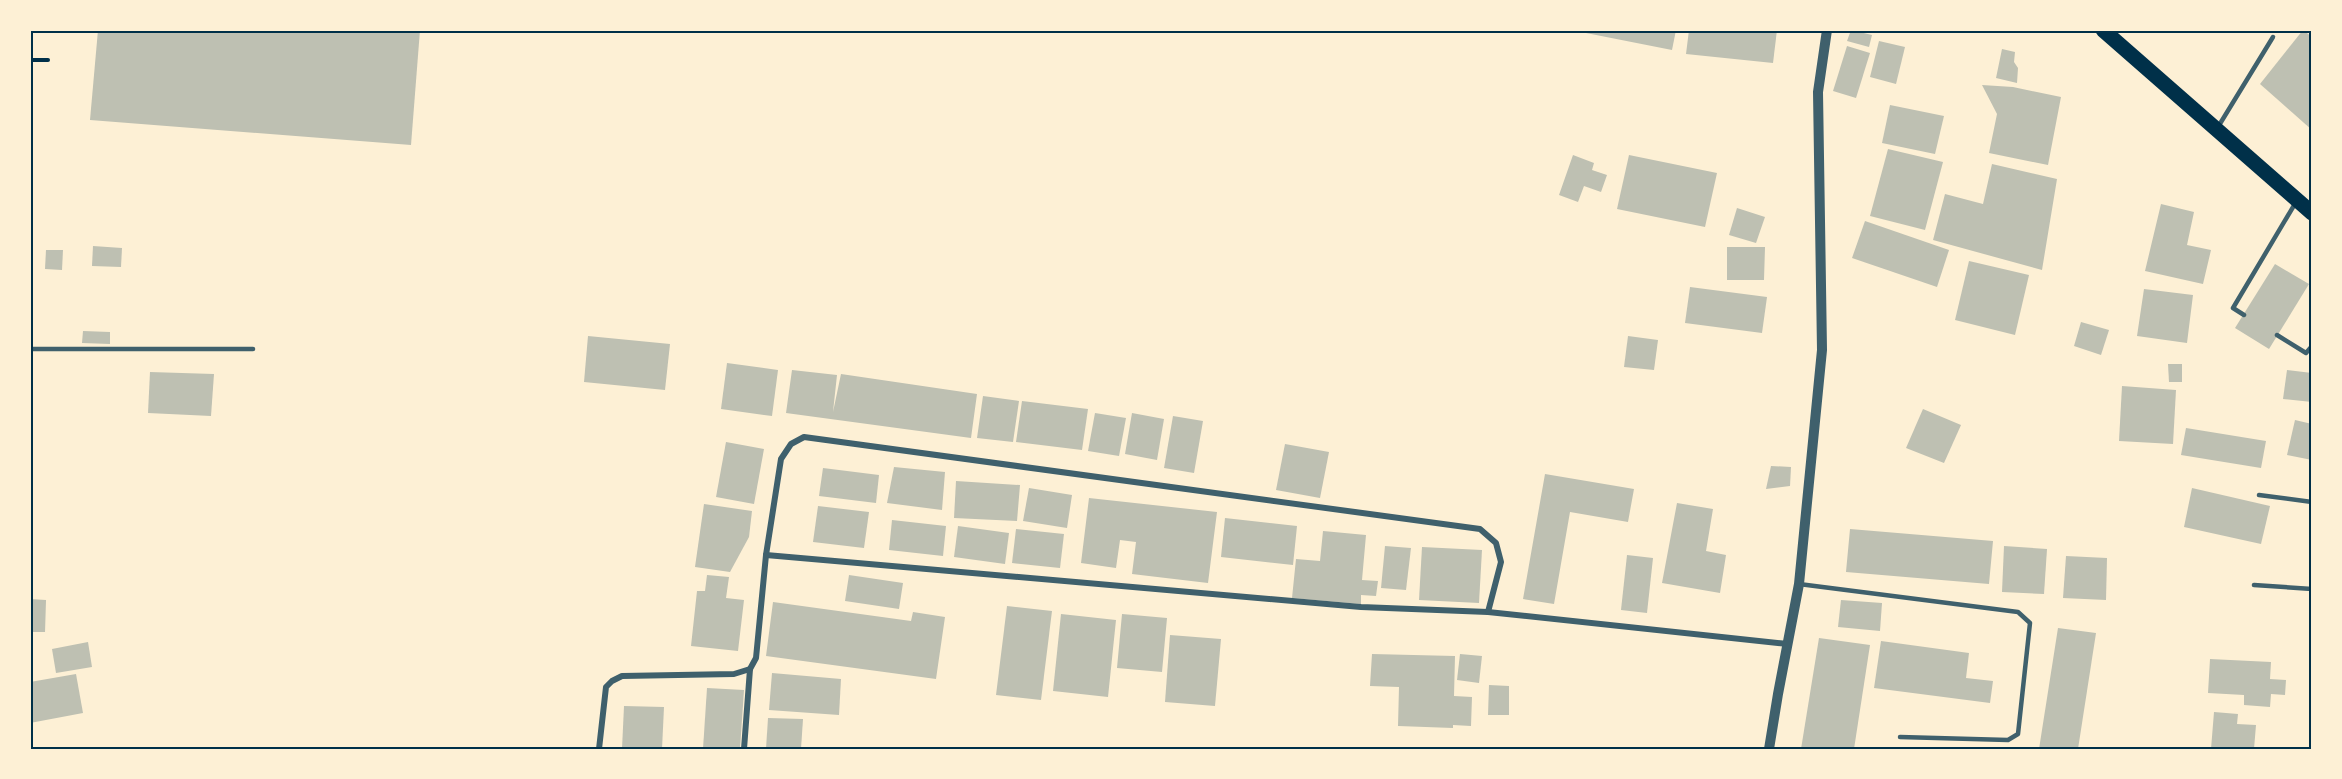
<svg xmlns="http://www.w3.org/2000/svg" width="2342" height="779" viewBox="0 0 2342 779" font-family="'Varela Round',sans-serif">
<rect width="100%" height="100%" fill="#fdf0d5"/>
<g fill="#bec0b2">
<polygon points="98,30 420,30 411,145 90,120"/>
<polygon points="1586,30 1676,30 1672,50 1586,33"/>
<polygon points="1689,30 1777,30 1773,63 1686,54"/>
<polygon points="1851,30 1872,35 1869,47 1847,41"/>
<polygon points="2303,30 2312,37 2312,130 2260,84"/>
<polygon points="1879,41 1905,47 1896,84 1870,77"/>
<polygon points="1847,46 1870,53 1856,98 1833,91"/>
<polygon points="2002,49 2015,52 2014,62 2018,68 2017,83 1996,78"/>
<polygon points="1982,85 2013,87 2061,97 2048,165 1989,153 1997,114"/>
<polygon points="1890,105 1944,116 1935,154 1882,143"/>
<polygon points="1888,149 1943,162 1925,230 1870,216"/>
<polygon points="1573,155 1594,163 1592,170 1607,175 1601,192 1584,186 1578,202 1559,195"/>
<polygon points="1629,155 1717,173 1705,227 1617,209"/>
<polygon points="1992,164 2057,179 2042,270 1933,240 1945,194 1983,204"/>
<polygon points="2161,204 2194,212 2187,245 2211,250 2203,284 2145,271"/>
<polygon points="1737,208 1765,217 1756,243 1729,235"/>
<polygon points="1865,221 1949,250 1937,287 1852,258"/>
<polygon points="93,246 122,248 121,267 92,266"/>
<polygon points="1727,247 1765,247 1764,280 1727,280"/>
<polygon points="46,250 63,250 62,270 45,269"/>
<polygon points="1969,261 2029,275 2015,335 1955,320"/>
<polygon points="2275,264 2309,284 2269,349 2235,328"/>
<polygon points="1690,287 1767,297 1762,333 1685,323"/>
<polygon points="2144,289 2193,295 2187,343 2137,336"/>
<polygon points="2081,322 2109,330 2101,355 2074,346"/>
<polygon points="83,331 110,332 110,344 82,343"/>
<polygon points="588,336 670,344 665,390 584,382"/>
<polygon points="1628,336 1658,340 1654,370 1624,367"/>
<polygon points="727,363 778,370 772,416 721,409"/>
<polygon points="2168,364 2182,364 2182,382 2169,382"/>
<polygon points="792,370 837,375 833,412 841,374 977,394 971,438 786,413"/>
<polygon points="2287,370 2312,373 2312,402 2283,399"/>
<polygon points="150,372 214,374 211,416 148,413"/>
<polygon points="2122,386 2176,390 2173,444 2119,441"/>
<polygon points="983,396 1019,401 1013,442 977,438"/>
<polygon points="1022,401 1088,409 1082,450 1016,442"/>
<polygon points="1923,409 1961,425 1944,463 1906,448"/>
<polygon points="1095,413 1126,418 1119,456 1088,451"/>
<polygon points="1132,413 1164,419 1157,460 1125,454"/>
<polygon points="1173,416 1203,421 1194,473 1164,468"/>
<polygon points="2295,420 2312,424 2312,460 2287,455"/>
<polygon points="2186,428 2266,441 2261,468 2181,455"/>
<polygon points="726,442 764,449 754,504 716,497"/>
<polygon points="1285,444 1329,452 1320,498 1276,490"/>
<polygon points="1771,466 1791,467 1790,486 1766,489"/>
<polygon points="894,467 945,472 942,510 887,503"/>
<polygon points="823,468 879,475 876,503 819,496"/>
<polygon points="1545,474 1634,489 1628,522 1570,512 1554,604 1523,599"/>
<polygon points="956,481 1020,485 1017,521 954,518"/>
<polygon points="1029,488 1072,495 1067,528 1023,521"/>
<polygon points="2192,488 2270,506 2261,544 2184,527"/>
<polygon points="1089,498 1217,512 1208,583 1132,574 1136,542 1120,540 1116,568 1081,563"/>
<polygon points="1677,503 1713,509 1706,551 1726,555 1720,593 1662,583"/>
<polygon points="704,504 752,511 749,537 730,572 695,567"/>
<polygon points="818,506 869,512 864,548 813,542"/>
<polygon points="1225,518 1297,526 1293,565 1221,557"/>
<polygon points="892,520 946,526 943,556 889,550"/>
<polygon points="958,526 1009,533 1005,564 954,557"/>
<polygon points="1016,529 1064,534 1060,568 1012,563"/>
<polygon points="1850,529 1993,541 1989,584 1846,572"/>
<polygon points="1323,531 1366,535 1362,580 1378,581 1376,596 1361,595 1361,604 1292,598 1296,559 1320,561"/>
<polygon points="1385,546 1411,548 1406,590 1381,588"/>
<polygon points="2004,546 2047,549 2044,594 2002,592"/>
<polygon points="1422,547 1482,550 1479,603 1419,600"/>
<polygon points="1627,555 1653,558 1647,613 1621,610"/>
<polygon points="2066,556 2107,558 2106,600 2063,598"/>
<polygon points="707,575 729,577 726,598 744,600 738,651 691,646 697,591 705,591"/>
<polygon points="849,575 903,583 899,609 845,601"/>
<polygon points="30,599 46,600 45,632 30,632"/>
<polygon points="1841,600 1882,603 1880,631 1838,627"/>
<polygon points="773,602 911,621 913,612 945,617 936,679 766,656"/>
<polygon points="1007,606 1052,611 1041,700 996,695"/>
<polygon points="1061,614 1116,620 1108,697 1053,691"/>
<polygon points="1122,614 1167,618 1162,672 1117,668"/>
<polygon points="2058,628 2096,633 2078,749 2039,749"/>
<polygon points="1170,635 1221,639 1215,706 1165,702"/>
<polygon points="1819,638 1870,645 1854,749 1801,749"/>
<polygon points="1881,641 1969,653 1966,678 1993,681 1990,703 1874,688"/>
<polygon points="88,642 92,667 56,673 52,649"/>
<polygon points="1372,654 1455,656 1454,696 1472,697 1471,726 1453,725 1453,728 1398,726 1399,687 1370,686"/>
<polygon points="1460,654 1482,656 1479,683 1457,680"/>
<polygon points="2210,659 2271,662 2270,679 2286,680 2285,695 2271,694 2270,707 2244,705 2244,695 2208,693"/>
<polygon points="772,673 841,679 839,715 769,710"/>
<polygon points="76,674 83,713 30,723 30,682"/>
<polygon points="1489,685 1509,686 1509,715 1488,715"/>
<polygon points="707,688 744,690 740,749 703,749"/>
<polygon points="624,706 664,707 662,749 622,749"/>
<polygon points="2214,712 2238,714 2237,724 2256,725 2254,749 2211,749"/>
<polygon points="768,718 803,719 801,749 766,749"/>
</g>
<g fill="none" stroke-linecap="round" stroke-linejoin="round">
<polyline stroke="#003049" stroke-width="4" points="30,60 48,60"/>
<g stroke="#3f606c" stroke-width="4.5">
<polyline points="2218,127 2273,37"/>
<polyline points="2244,315 2233,308 2296,202"/>
<polyline points="2277,335 2306,353 2312,346"/>
<polyline points="30,349 253,349"/>
<polyline points="2259,495 2312,502"/>
<polyline points="1799,584 2018,612 2030,623 2018,734 2008,740 1900,737"/>
<polyline points="2254,585 2312,589"/>
</g>
<g stroke="#3f606c" stroke-width="6">
<polyline points="766,555 1361,607 1488,612 1788,644"/>
<polyline points="599,749 606,687 612,681 622,676 734,674 750,669 756,658 766,555 781,459 791,444 804,437 1480,529 1496,543 1501,562 1488,612"/>
<polyline points="744,749 750,669"/>
</g>
<polyline stroke="#3f606c" stroke-width="10" points="1769,749 1778,694 1799,584 1822,350 1818,92 1827,30"/>
<polyline stroke="#003049" stroke-width="15" points="2103,30 2312,213"/>
</g>
<rect width="2342" height="779" fill="none" stroke="#fdf0d5" stroke-width="63"/>
<rect x="32" y="32" width="2278" height="716" fill="none" stroke="#003049" stroke-width="2"/>
</svg>
